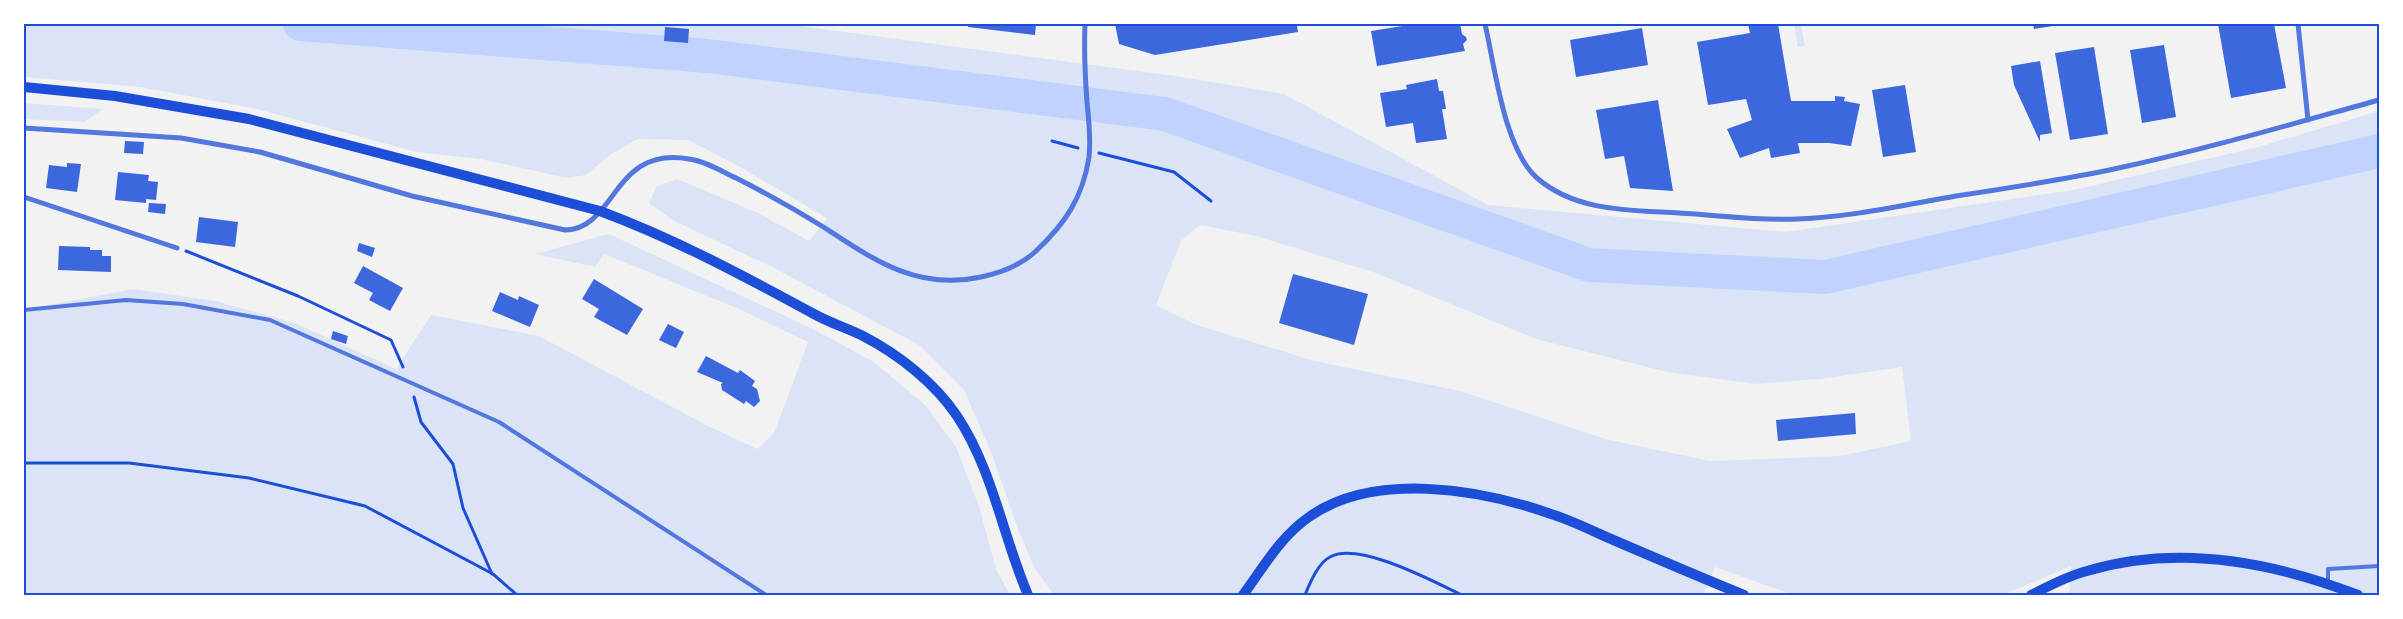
<svg xmlns="http://www.w3.org/2000/svg" width="2403" height="619" viewBox="0 0 2403 619" font-family="'Nunito Sans',sans-serif">
<rect width="100%" height="100%" fill="#f2f2f2"/>
<g fill="#dbe4f7" fill-rule="evenodd">
<path d="M24 24H785L1175 76 1284 94 1488 205 1785 232 2074 190 2258 147 2379 111V595H2069L2071 566 2003 595H1793L1715 567 1703 595H1054L1034 567 1017 527 992 454 964 390 919 345 772 267 674 221 649 203 657 186 677 179 758 213 809 241 827 218 735 164 688 140 638 139 611 154 586 175 567 178 480 159 417 152 257 109 140 87 24 77ZM1200 225 1256 236 1376 273 1536 339 1667 372 1756 384 1820 379 1902 367 1911 441 1840 456 1711 461 1609 440 1460 391 1315 361 1197 325 1156 305 1181 241Z"/>
<polygon points="1794,24 1801,24 1805,46 1798,47"/>
<polygon points="24,103 103,109 84,122 24,119"/>
<polygon points="609,234 813,329 874,362 925,405 956,447 979,506 996,569 1010,595 24,595 24,310 133,289 216,301 295,323 396,369 431,315 539,336 708,426 758,449 774,433 808,342 739,309 604,254 595,267 535,254"/>
</g>
<g fill="none" stroke-linecap="round" stroke-linejoin="round">
<polyline stroke="#bfd3fe" stroke-width="34" points="300,24 708,56 1165,114 1589,265 1825,277 2379,151"/>
</g>
<g fill="#3d67dc">
<polygon points="968,24 1036,24 1035,35 968,27"/>
<polygon points="1115,24 1305,24 1305,25 1297,26 1298,32 1155,55 1119,44"/>
<polygon points="1415,24 1460,24 1462,34 1466,37 1467,40 1463,44 1465,51 1377,66 1371,31"/>
<polygon points="1748,24 1778,24 1791,101 1835,101 1835,96 1845,97 1844,101 1860,104 1851,146 1829,143 1798,143 1800,153 1771,158 1769,148 1740,158 1727,129 1752,120 1746,99 1708,105 1697,42 1750,33"/>
<polygon points="2033,24 2059,24 2059,25 2034,29"/>
<polygon points="2218,24 2274,24 2286,88 2231,98"/>
<polygon points="665,27 689,29 688,43 664,41"/>
<polygon points="1642,28 1648,65 1576,77 1570,40"/>
<polygon points="2164,45 2176,117 2142,123 2130,50"/>
<polygon points="2094,47 2108,134 2070,140 2055,53"/>
<polygon points="2040,61 2052,133 2040,135 2040,142 2014,85 2011,66"/>
<polygon points="1437,79 1439,91 1443,91 1446,109 1442,109 1447,139 1416,143 1413,123 1386,127 1380,93 1407,89 1406,85"/>
<polygon points="1905,85 1916,152 1883,157 1872,90"/>
<polygon points="1658,100 1673,191 1630,188 1624,156 1605,159 1596,110"/>
<polygon points="125,141 144,142 143,154 124,153"/>
<polygon points="67,163 81,164 77,192 46,188 49,165 67,167"/>
<polygon points="118,172 149,175 148,181 158,182 156,200 146,199 146,203 115,200"/>
<polygon points="149,203 166,204 165,214 148,212"/>
<polygon points="199,217 238,222 235,247 196,242"/>
<polygon points="359,243 375,248 372,257 357,251"/>
<polygon points="59,246 90,247 90,250 102,250 102,256 111,256 111,272 58,270"/>
<polygon points="363,266 403,288 390,311 369,300 373,293 354,283"/>
<polygon points="1293,274 1368,294 1354,345 1279,323"/>
<polygon points="594,279 643,309 627,335 594,317 599,309 582,299"/>
<polygon points="500,292 518,300 519,296 539,305 530,327 492,311"/>
<polygon points="668,324 684,332 676,348 659,340"/>
<polygon points="333,331 348,336 346,344 331,339"/>
<polygon points="706,356 738,373 740,370 755,381 752,386 757,389 760,401 754,407 746,401 744,404 722,390 721,384 723,383 697,372"/>
<polygon points="1855,413 1856,434 1778,441 1776,420"/>
</g>
<g fill="none" stroke-linecap="round" stroke-linejoin="round">
<g stroke="#1d4ed8" stroke-width="3">
<polyline points="1052,141 1078,148"/>
<polyline points="1099,153 1174,172 1211,201"/>
<polyline points="186,251 298,296 391,340 403,367"/>
<polyline points="414,397 421,422 453,464 463,508 492,574"/>
<polyline points="24,463 129,463 249,478 365,506 493,574 517,595"/>
<path d="M1305 595C1310 583 1318 563 1330 557 1359 541 1434 582 1462 595"/>
</g>
<g stroke="#5277de" stroke-width="4">
<polyline points="24,310 126,300 183,304 270,320 499,422 766,595"/>
<polyline points="2328,582 2328,569 2379,566"/>
</g>
<g stroke="#5277de" stroke-width="5">
<path d="M1485 24C1495 67 1504 149 1537 178 1576 212 1630 210 1679 213 1719 215 1758 221 1798 219 1851 217 1904 205 1956 196 2009 188 2062 180 2114 169 2203 150 2292 124 2379 100"/>
<polyline points="2298,24 2308,120"/>
<path d="M24 128 181 138 260 152 412 196 565 230C617 229 612 145 689 159 705 161 721 171 736 178 766 193 796 210 825 228 874 260 918 291 981 277 1001 273 1021 265 1036 251 1065 224 1083 197 1089 157 1091 139 1089 121 1087 102 1085 76 1084 50 1085 24"/>
<polyline points="24,197 177,248"/>
</g>
<g stroke="#1d4ed8" stroke-width="10">
<path d="M24 87 115 96 249 119 600 211C675 239 744 276 814 314 830 323 847 328 863 336 898 354 935 383 957 416 993 470 1003 537 1028 595"/>
<path d="M1243 595C1263 568 1280 537 1309 517 1374 471 1480 489 1551 514 1574 521 1596 533 1618 542 1660 560 1702 578 1744 595"/>
<path d="M2031 595C2049 586 2067 576 2087 571 2177 544 2273 562 2358 595"/>
</g>
</g>
<rect width="2403" height="619" fill="none" stroke="#ffffff" stroke-width="50"/>
<rect x="25" y="25" width="2353" height="569" fill="none" stroke="#1d4ed8" stroke-width="2"/>
</svg>
